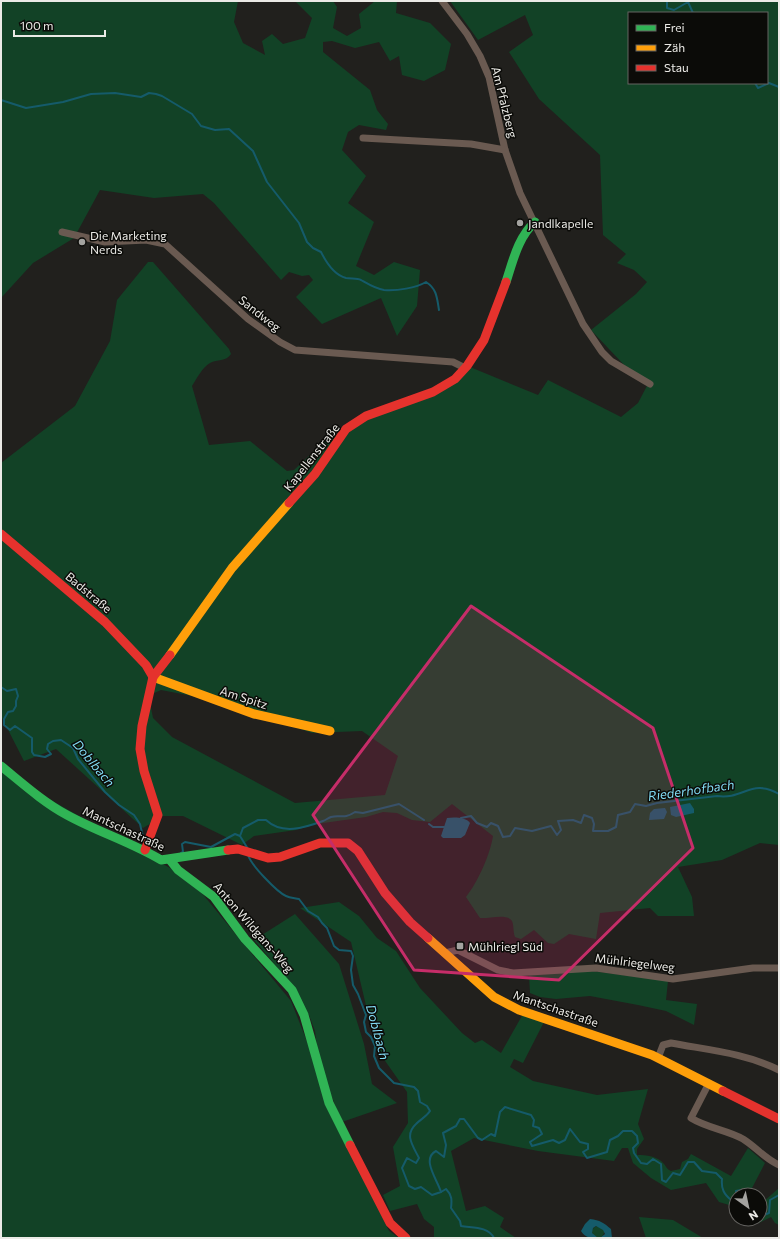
<svg xmlns="http://www.w3.org/2000/svg" width="780" height="1239" viewBox="0 0 780 1239" font-family="Commissioner,sans-serif">
<rect width="100%" height="100%" fill="#21201d"/>
<g fill="#124226" fill-rule="evenodd">
<polygon points="1,1 238,1 234,22 243,43 265,55 262,41 272,34 283,44 305,38 312,18 295,1 333,1 337,7 333,28 347,36 361,28 359,14 375,1 397,1 396,13 430,23 451,44 445,70 424,81 402,75 399,56 390,61 379,42 355,48 332,41 323,42 323,52 370,90 377,110 388,124 386,130 359,125 348,132 342,150 366,176 348,203 374,222 356,266 374,275 394,262 420,270 417,306 397,336 381,298 322,324 296,297 313,280 309,275 302,276 289,272 281,280 214,203 203,194 154,198 100,190 74,238 33,263 1,298"/>
<path d="M450 1H779V845L760 843 722 860 678 867 692 897 694 916H658L650 908 600 913 596 939 569 934 554 944 548 943 534 930 521 939 515 937C513 932 514 925 512 921 507 913 488 919 480 918L466 897C478 882 490 855 493 836L452 804 430 822 412 820 397 813 383 812 366 817 316 824 296 830 254 836 242 845 183 816H163L143 828 56 749 24 761 1 716V463L75 406 110 341 117 300 148 262H153L229 349 231 354C226 362 217 359 210 363 202 368 197 378 192 386L209 445 250 441 287 471 294 470 329 437 341 435 366 419 388 412 470 367 538 395 548 380 621 417 638 403 649 382 626 367 591 330 636 294 647 282 634 270 617 263 626 254 603 235 600 155 539 99 509 52 533 35 525 15 478 40ZM629 13H767V83H629ZM161 690 219 701 312 733 362 731 398 756 385 795 295 803 172 737 153 718 150 703 152 694Z"/>
<polygon points="1,763 23,784 191,880 291,1001 352,1155 389,1231 399,1238 1,1238"/>
<path d="M339 902 359 916 377 938 396 951 420 988 462 1033 475 1043 482 1040 501 1053 523 1014 544 1022 523 1063 514 1059 510 1067 533 1081 597 1095 648 1089 638 1124 644 1139 637 1149V1155C646 1155 658 1156 664 1164 667 1168 667 1169 671 1171L680 1169 682 1162 688 1159 691 1154 731 1176 748 1148 765 1163 752 1188 757 1195H736V1207L719 1202 706 1183 671 1190 651 1178 633 1163 628 1148H622L614 1161 538 1151 474 1138 451 1151 466 1211 485 1206 504 1218 500 1227 516 1238H434V1227L424 1219 417 1204 390 1211 383 1195 400 1186 393 1147 408 1123 407 1092 376 1048 351 942 300 908Z"/>
<polygon points="295,914 339,964 364,1044 372,1084 397,1103 342,1122 319,1065 315,1031 309,1015 277,967 254,940"/>
<polygon points="584,970 668,981 666,1000 697,1004 694,1025 666,1011 638,1005 590,996 556,999 540,997 530,993 529,975"/>
<polygon points="779,1188 779,1225 775,1223 771,1217 759,1223 752,1219 760,1219 760,1202 763,1202"/>
<polygon points="639,1217 673,1220 703,1238 646,1238"/>
<circle cx="598" cy="1232" r="6"/>
</g>
<g fill="#155b6a">
<polygon points="690,803 694,809 694,813 676,817 671,815 670,807"/>
<polygon points="665,808 667,812 664,819 649,820 650,813 654,809"/>
<path d="M447 818C454 817 466 817 470 823L465 835 461 838H443L441 836Z"/>
<path d="M590 1219C600 1220 604 1223 611 1229L612 1238H600L605 1234 603 1230 596 1226 593 1228 592 1233 598 1238C591 1238 585 1238 581 1231L585 1224Z"/>
</g>
<g fill="none" stroke-linecap="round" stroke-linejoin="round">
<g stroke="#155b6a" stroke-width="2">
<polyline points="667,1 667,8 674,10 688,2 693,13"/>
<polyline points="755,83 758,88 769,83 779,87"/>
<path d="M1 100 26 108 63 102 91 94 115 93 141 97 149 93 156 94 162 96 192 114 201 126 215 130 229 129 253 151 267 182 299 223 307 242 313 248 321 252C326 262 334 275 346 278 351 279 357 278 361 280 368 284 376 289 384 290 397 291 416 288 426 282 437 289 437 298 439 310"/>
<polyline points="1,687 7,691 16,689 18,696 16,701 16,706 13,711 8,712 4,719 4,725 10,730 15,726 32,738 32,752 34,755 45,757 51,754 47,749 48,744 53,741 61,740 73,748 78,759 105,792 119,805 134,815 140,824 144,841"/>
<path d="M461 818 471 816 477 823 487 827 491 823 498 826 503 837 510 836 515 828 532 831 551 826 557 835 561 830 558 821 573 820 581 823 584 815 592 818 594 824 593 831H608L616 827 618 815 630 812 635 804 646 806 657 803 717 796C743 800 752 778 779 794"/>
<polyline points="429,824 433,827 444,827"/>
<path d="M240 836 243 828 258 820H266C282 835 304 828 323 821 326 820 328 818 331 817 341 814 343 820 355 812L363 813 399 804 424 820"/>
<polyline points="181,853 183,852 182,844 185,842 211,847 235,834 240,836 248,849"/>
<path d="M248 855C251 865 277 892 286 896 290 898 295 898 299 899L308 911 318 917 322 923 327 928 334 946 339 950 351 951 353 956 351 970 353 985 358 994 366 1015 364 1022 366 1032 371 1037 375 1046 374 1056 379 1068 394 1083 414 1087 418 1091 420 1102 427 1106 430 1111C426 1117 421 1119 416 1124 404 1135 413 1146 419 1158L416 1163 407 1158 402 1168 409 1186 415 1189 421 1187 432 1195 441 1192C437 1179 421 1159 436 1151L444 1157 446 1145 443 1133 456 1126 460 1119H464L478 1138 482 1140 491 1134 495 1136 500 1112 505 1107 531 1115 534 1120 533 1126 539 1128 542 1134 530 1142 532 1146 553 1140 559 1143 565 1140 570 1129 580 1142 588 1144V1149L583 1152 587 1158 607 1152 610 1140 618 1136 623 1131H632L637 1136 638 1143 633 1148 634 1153 641 1163 647 1164 653 1159 661 1164 662 1180 666 1182 673 1173 680 1175 688 1162H694L702 1171 716 1173 722 1179C721 1189 724 1194 731 1200L736 1197V1191L741 1190 747 1195"/>
<path d="M441 1192 446 1189C452 1195 452 1200 451 1208L460 1221 461 1226C472 1228 488 1226 494 1238"/>
<polyline points="760,1212 764,1215 769,1213 770,1200 779,1195"/>
</g>
<g stroke="#6a5a51" stroke-width="7">
<polyline points="442,1 467,34 480,56 489,77 505,150 520,193 583,324 602,352 611,361 650,384"/>
<polyline points="363,138 471,144 505,150"/>
<polyline points="62,232 105,242 146,240 165,244 248,319 280,342 295,350 453,362 465,368"/>
<polyline points="445,953 458,950 498,970 513,973 596,968 673,979 753,968 779,968"/>
<path d="M658 1058 663 1045 671 1043C708 1050 745 1053 779 1070"/>
<path d="M709 1083 691 1118C707 1128 727 1130 743 1139 756 1147 765 1159 779 1165"/>
</g>
<g stroke="#30b455" stroke-width="9">
<path d="M506 282C513 261 518 237 535 222"/>
<path d="M1 766C22 783 43 802 67 815 98 832 131 842 161 860L228 850"/>
<polyline points="170,860 178,870 214,897 245,939 292,990 304,1015 329,1103 350,1145"/>
</g>
<g stroke="#ff9f0a" stroke-width="9">
<polyline points="170,655 232,568 289,503"/>
<polyline points="153,677 254,714 330,731"/>
<polyline points="428,938 494,997 519,1010 652,1055 723,1091"/>
</g>
<g stroke="#e5322d" stroke-width="9">
<polyline points="289,503 315,474 346,429 366,416 433,392 455,379 467,366 484,340 506,282"/>
<polyline points="1,534 105,622 146,665 153,677"/>
<polyline points="145,850 158,815 144,771 140,749 142,726 153,677 170,655"/>
<polyline points="228,850 238,849 268,858 280,857 320,843 348,843 358,851 385,893 410,922 428,938"/>
<polyline points="723,1091 779,1119"/>
<polyline points="350,1145 390,1223 406,1238"/>
</g>
</g>
<path fill="#c62d69" fill-opacity="0.2" stroke="#c62d69" stroke-width="3" stroke-linejoin="round" d="M471 606 653 728 693 848 559 980 414 970 313 815Z"/>
<g fill="#a4a3a0" stroke="#0b0b08" stroke-width="1.5">
<circle cx="520" cy="223" r="4"/>
<circle cx="82" cy="242" r="4"/>
<rect x="456" y="942" width="8" height="8" rx="2"/>
</g>
<g text-anchor="middle" dominant-baseline="central" stroke-width="3" stroke-linejoin="round" paint-order="stroke">
<g font-size="12" fill="#ebeae6" stroke="#0b0b08">
<text transform="translate(505 102) rotate(76)">Am Pfalzberg</text>
<text transform="translate(260 313) rotate(38)">Sandweg</text>
<text transform="translate(311 457) rotate(-52)">Kapellenstraße</text>
<text transform="translate(89 592) rotate(40)">Badstraße</text>
<text transform="translate(244 697) rotate(18)">Am Spitz</text>
<text transform="translate(124 828) rotate(25)">Mantschastraße</text>
<text transform="translate(254 927) rotate(49)">Anton Wildgans-Weg</text>
<text transform="translate(635 962) rotate(7)">Mühlriegelweg</text>
<text transform="translate(556 1008) rotate(19)">Mantschastraße</text>
</g>
<g font-size="12" fill="#ebeae6" stroke="#0b0b08" text-anchor="start">
<text x="528" y="223">Jandlkapelle</text>
<text x="90" y="235">Die Marketing<tspan x="90" dy="14">Nerds</tspan></text>
<text x="468" y="946">Mühlriegl Süd</text>
</g>
<g font-size="13" font-style="italic" fill="#81dbf3" stroke="#0b0b08">
<text transform="translate(94 763) rotate(50)">Doblbach</text>
<text transform="translate(691 790) rotate(-8)">Riederhofbach</text>
<text transform="translate(378 1032) rotate(75)">Doblbach</text>
</g>
</g>
<rect width="780" height="1239" fill="none" stroke="#ebeae6" stroke-width="4"/>
<rect x="628" y="12" width="140" height="72" fill="#0b0b08" stroke="#656461"/>
<rect x="636" y="25" width="20" height="6" fill="#30b455" stroke="#656461"/>
<text x="664" y="32" font-size="12" fill="#ebeae6">Frei</text>
<rect x="636" y="45" width="20" height="6" fill="#ff9f0a" stroke="#656461"/>
<text x="664" y="52" font-size="12" fill="#ebeae6">Zäh</text>
<rect x="636" y="65" width="20" height="6" fill="#e5322d" stroke="#656461"/>
<text x="664" y="72" font-size="12" fill="#ebeae6">Stau</text>
<g transform="translate(748 1207) rotate(147)"><circle r="19" fill="#0b0b08" stroke="#656461"/>
<path d="M0-3L7 15L0 10L-7 15Z" fill="#a4a3a0"/>
<text y="-6" font-size="11" font-weight="bold" text-anchor="middle" fill="#ebeae6">N</text>
</g>
<path d="M14 30v6h91v-6" fill="none" stroke="#ebeae6" stroke-width="2"/>
<text x="20" y="30" font-size="12" fill="#ebeae6" stroke="#0b0b08" stroke-width="3" paint-order="stroke">100 m</text>
</svg>
